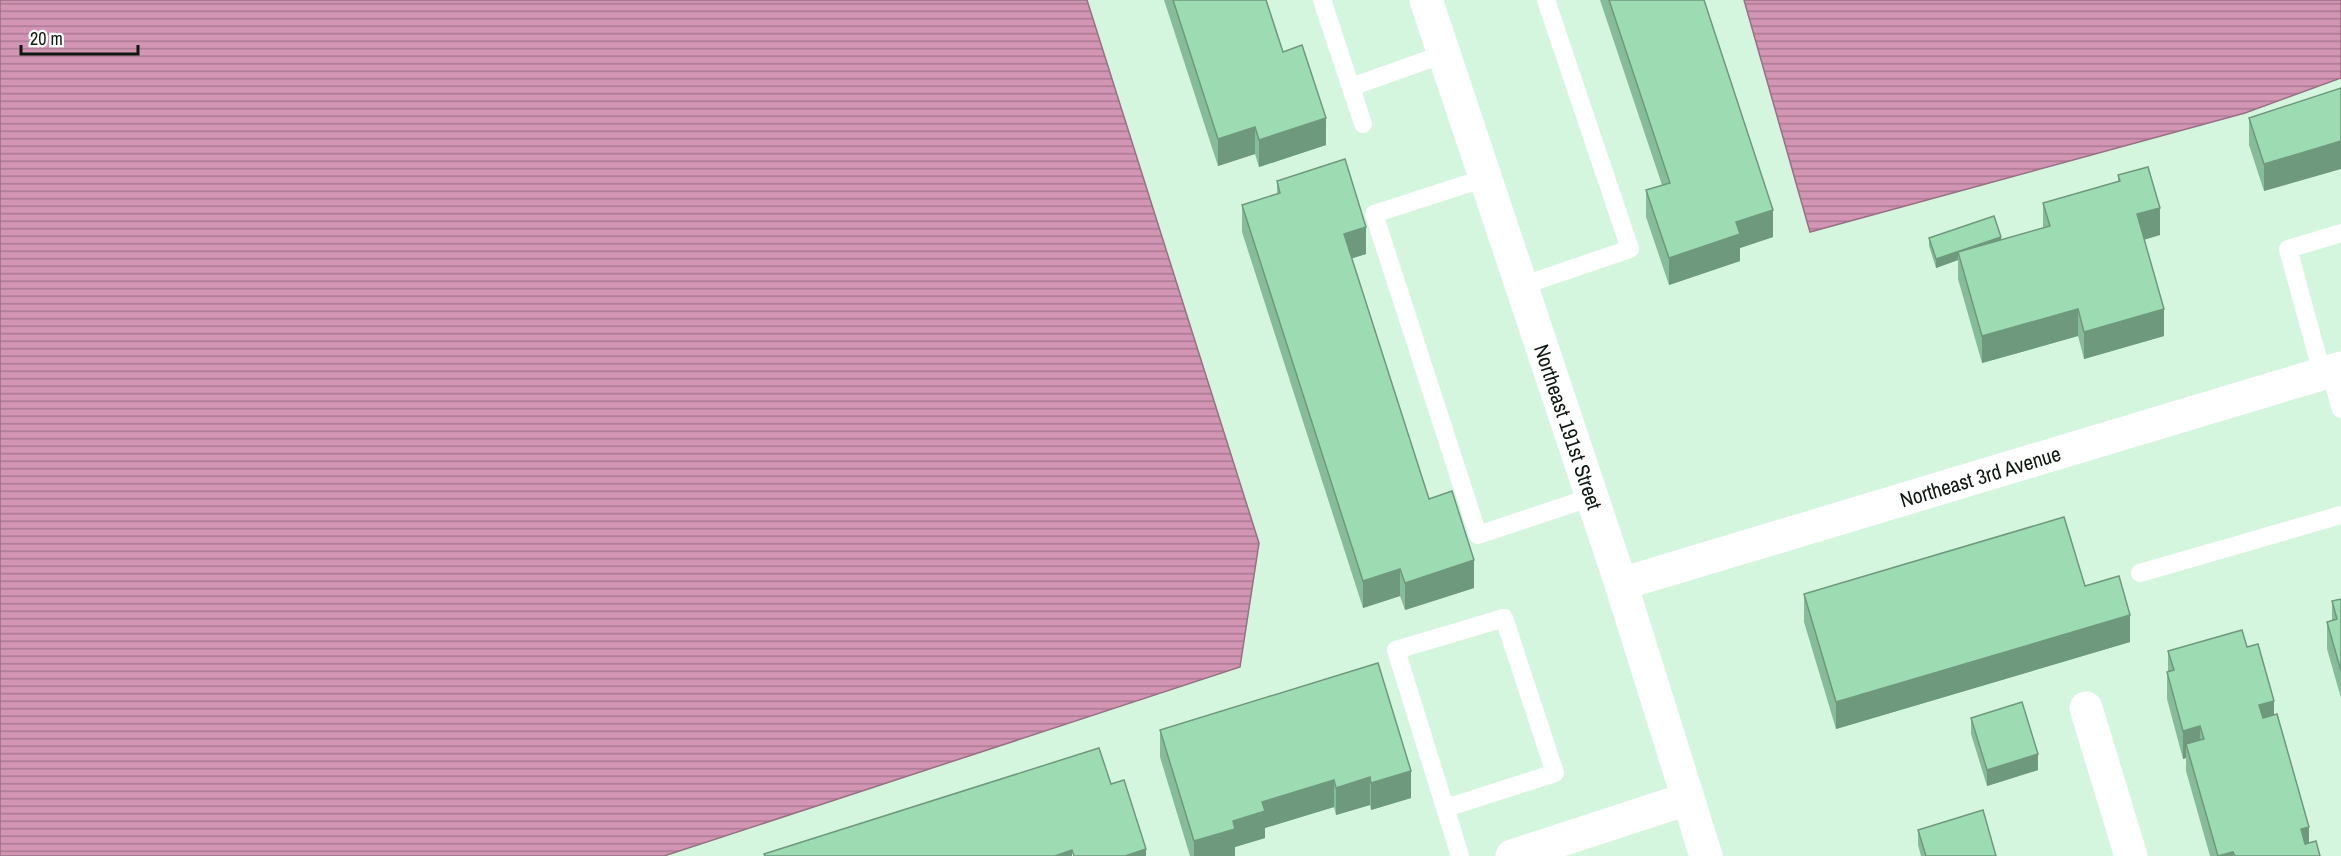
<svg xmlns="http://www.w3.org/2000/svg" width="2341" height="856" viewBox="0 0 2341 856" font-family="'Archivo Narrow',sans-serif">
<defs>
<pattern id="water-rules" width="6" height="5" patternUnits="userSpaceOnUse" patternTransform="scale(1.5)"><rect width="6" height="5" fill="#d395b4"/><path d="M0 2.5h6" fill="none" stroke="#aa7991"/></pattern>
</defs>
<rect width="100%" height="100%" fill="#d4f6df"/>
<g fill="url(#water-rules)" stroke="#987083" stroke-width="1.5">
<polygon points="0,0 1087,0 1259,543 1240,667 664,856 0,856"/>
<polygon points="1744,0 2341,0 2341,78 2245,113 1810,232"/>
</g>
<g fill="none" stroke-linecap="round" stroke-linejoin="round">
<g stroke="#fff" stroke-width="18">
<polyline points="1322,0 1363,124"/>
<polyline points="1351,87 1444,54"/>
<polyline points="1485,178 1374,214 1478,535 1592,497"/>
<polyline points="1521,286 1630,249 1546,0"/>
<polyline points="2330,371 2341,409"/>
<polyline points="2322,373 2288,249 2341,233"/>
<polyline points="2140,573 2341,515"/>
<polyline points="1446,808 1555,773 1504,618 1396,650 1460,856"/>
</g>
<g stroke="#fff" stroke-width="33">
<path id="s1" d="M1621 584 2341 368"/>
<polyline points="2086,708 2131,856"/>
<polyline points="1512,856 1687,799"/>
</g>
<path stroke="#fff" stroke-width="33" id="s2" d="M1426 0 1621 584 1706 856"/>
</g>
<g fill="#87bc9a">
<polygon points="1164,0 1266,0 1283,52 1326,145 1259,167 1255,154 1218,166"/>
<polygon points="1600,0 1704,0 1773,237 1740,248 1740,261 1669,285 1646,217 1646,190 1662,185"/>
<polygon points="2341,88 2264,191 2249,145 2249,118"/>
<polygon points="2118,175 2160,235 2144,239 2164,336 2084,359 2078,336 1982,363 1958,279 1958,260 1936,268 1929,246 1929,238 2001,240 2043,228 2043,203 2118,181"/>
<polygon points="1277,181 1366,254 1352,258 1429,499 1474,588 1405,610 1400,596 1363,608 1242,232 1242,205 1277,194"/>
<polygon points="2085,586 2130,642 1836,729 1804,622 1804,594"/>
<polygon points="2341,599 2341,698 2327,649 2327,622 2332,620 2332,601"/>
<polygon points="2247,647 2274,715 2309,842 2320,856 2210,856 2186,771 2186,758 2183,759 2167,699 2167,672 2168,672 2168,651"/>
<polygon points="1378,663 1411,798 1371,810 1370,805 1336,815 1334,807 1265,828 1265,838 1235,847 1235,856 1190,856 1160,757 1160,730"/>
<polygon points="1971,718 2038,770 1987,786 1971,734"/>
<polygon points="1918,830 1996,856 1921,856 1918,845"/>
</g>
<g fill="#6e997d">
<polygon points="1326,118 1326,145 1259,167 1259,140"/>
<polygon points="1255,127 1255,154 1218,166 1218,139"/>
<polygon points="2341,141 2341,169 2264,191 2264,164"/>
<polygon points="2160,208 2160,235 2137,242 2137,214"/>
<polygon points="1773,210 1773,237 1740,248 1740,261 1669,285 1669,258 1736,222"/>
<polygon points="1366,227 1366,254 1344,261 1344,234"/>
<polygon points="2001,237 2001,245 1958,252 1958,260 1936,268 1936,259"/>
<polygon points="2078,309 2078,336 1982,363 1982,336"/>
<polygon points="2164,309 2164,336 2084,359 2084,332"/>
<polygon points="1474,560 1474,588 1405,610 1405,583"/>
<polygon points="1400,569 1400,596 1363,608 1363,581"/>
<polygon points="2130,615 2130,642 1836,729 1836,702"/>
<polygon points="2274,701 2274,728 2259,732 2259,705"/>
<polygon points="2200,726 2200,753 2186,744 2186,758 2183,759 2183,731"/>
<polygon points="2038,754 2038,770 1987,786 1987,770"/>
<polygon points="1411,771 1411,798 1371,810 1371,783"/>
<polygon points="1370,777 1370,805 1336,815 1336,788"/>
<polygon points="1334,780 1334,807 1265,828 1265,838 1235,847 1235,856 1194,856 1194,841 1233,821 1262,802"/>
<polygon points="2309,827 2309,854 2303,856 2301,829"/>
<polygon points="1146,849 1146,856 1125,856"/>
<polygon points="1072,850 1072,856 1055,856"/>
<polygon points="2233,852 2233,856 2220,856"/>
</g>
<g fill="#9ddbb3" stroke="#6e997d" stroke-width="1.5">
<polygon points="1173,0 1266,0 1283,52 1302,45 1326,118 1259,140 1255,127 1218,139"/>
<polygon points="1609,0 1704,0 1773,210 1736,222 1740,234 1669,258 1646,190 1670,183"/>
<polygon points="2341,88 2341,141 2264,164 2249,118"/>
<polygon points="1345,159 1366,227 1344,234 1429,499 1452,491 1474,560 1405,583 1400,569 1363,581 1242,205 1280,193 1277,181"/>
<polygon points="2148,167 2160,208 2137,214 2164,309 2084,332 2078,309 1982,336 1958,252 2050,226 2043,203 2120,181 2118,175"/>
<polygon points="1994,216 2001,237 1936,259 1929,238"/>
<polygon points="2064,517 2085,586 2119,576 2130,615 1836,702 1804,594"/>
<polygon points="2341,599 2341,671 2327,622 2337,619 2332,601"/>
<polygon points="2242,630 2247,647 2258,644 2274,701 2259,705 2263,718 2277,714 2309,827 2301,829 2305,844 2316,841 2320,856 2235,856 2233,852 2218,856 2186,744 2204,739 2200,726 2183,731 2167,672 2174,670 2168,651"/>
<polygon points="1378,663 1411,771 1371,783 1370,777 1336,788 1334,780 1262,802 1265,811 1233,821 1235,829 1194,841 1160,730"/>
<polygon points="2022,702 2038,754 1987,770 1971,718"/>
<polygon points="1099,748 1111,784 1124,780 1146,849 1125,856 1074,856 1072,850 1055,856 765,856 764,854"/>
<polygon points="1983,810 1996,856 1926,856 1918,830"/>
</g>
<g text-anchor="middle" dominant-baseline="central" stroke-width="6" stroke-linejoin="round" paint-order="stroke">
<g font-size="21" fill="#0d1911" stroke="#fff">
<text stroke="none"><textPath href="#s2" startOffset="450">Northeast 191st Street</textPath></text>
<text stroke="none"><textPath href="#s1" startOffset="375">Northeast 3rd Avenue</textPath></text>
</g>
</g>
<path d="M21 45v9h117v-9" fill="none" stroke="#0d1911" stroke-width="3"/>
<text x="30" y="45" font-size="18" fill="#0d1911" stroke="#ffffff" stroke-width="4.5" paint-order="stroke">20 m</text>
</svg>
